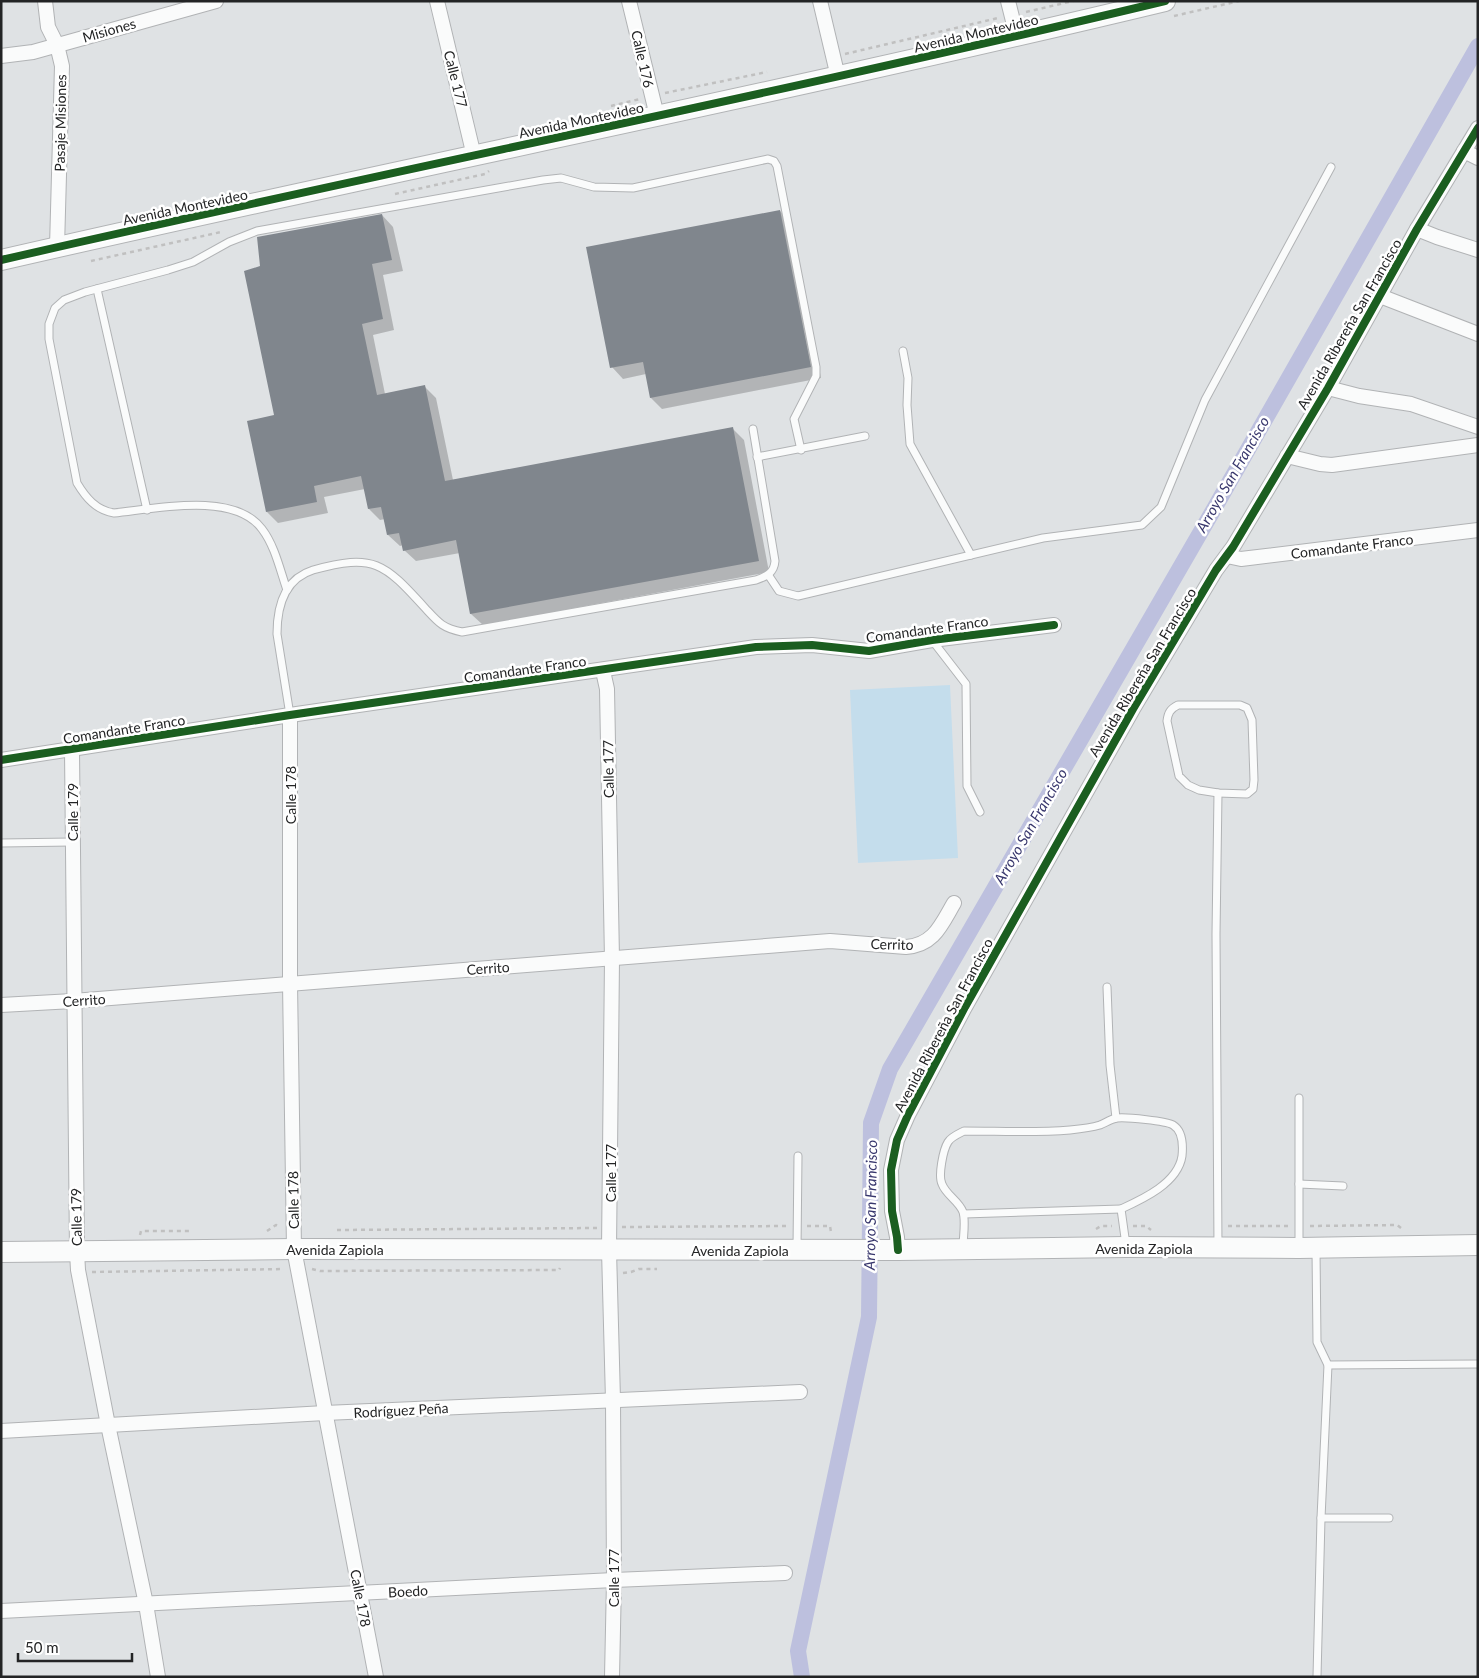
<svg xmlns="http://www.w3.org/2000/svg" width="1479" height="1678" viewBox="0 0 1479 1678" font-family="Lato,sans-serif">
<rect width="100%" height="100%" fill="#dfe2e4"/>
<polygon fill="#c4ddec" points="950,685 958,858 858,863 850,690"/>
<g fill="#0003">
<polygon points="780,211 791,222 821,378 662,409 651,398 646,374 623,379 612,367"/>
<polygon points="382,215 393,227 403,271 383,275 394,330 373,335 385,394 424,386 436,398 453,480 733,429 744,440 769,572 483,625 471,614 460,553 416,561 404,550 403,545 400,546 388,535 385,519 380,520 369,509 365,489 324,497 328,513 278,523 267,512 276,416 262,267"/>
</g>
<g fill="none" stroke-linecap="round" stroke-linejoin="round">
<polyline stroke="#bdc0de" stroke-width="16" points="802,1677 798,1651 869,1317 871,1123 890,1069 1214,509 1478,46"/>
</g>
<g fill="#80868d">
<polygon points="780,210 811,367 650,398 643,362 610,368 586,247"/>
<polygon points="382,214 392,260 372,264 383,319 362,324 377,395 425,385 445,481 733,427 759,561 470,614 456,540 403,551 399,533 387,535 381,507 368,509 361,476 314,486 317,502 266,512 247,421 274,415 244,271 260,266 257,237"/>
</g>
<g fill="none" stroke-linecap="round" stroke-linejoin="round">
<g stroke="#b1b3b5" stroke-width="9">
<g id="lane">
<polyline points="97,289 147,510"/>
<polyline points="903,351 908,378 907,405 910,444 971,555"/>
<polyline points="757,457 865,436"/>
<polyline points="769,576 779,591 798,596 1043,538 1142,525 1161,507 1205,400 1331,167"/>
<path d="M287 590C280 570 275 546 262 529 234 491 154 509 114 513 96 510 86 498 77 483L49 339V324L55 308 64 300 85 292 168 270 193 262 229 242 257 231 543 180 561 178 594 187 633 188 768 159 774 161 777 166 816 367V376L794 419 801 450"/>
<polyline points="932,640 966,684 967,786 980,812"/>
<path d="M1178 705H1240L1247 708 1252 720 1254 780 1253 789 1247 794 1218 793 1199 790 1188 785 1179 776 1167 721C1168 713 1170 709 1178 705Z"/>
<path d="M290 715 277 634C277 606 284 579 313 570 374 553 384 563 425 608 438 622 442 628 462 632L756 580C767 576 774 573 775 561L753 429"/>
<polyline points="1218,793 1216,934 1218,1247"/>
<polyline points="1,843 72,842"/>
<polyline points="1107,987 1110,1065 1116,1118"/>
<polyline points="1299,1098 1299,1246"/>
<polyline points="1299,1184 1343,1186"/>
<polyline points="964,1214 1121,1209"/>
<path d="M963 1247C963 1237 966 1222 963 1212 959 1201 946 1195 942 1184 938 1176 943 1150 948 1142 951 1137 958 1134 964 1131 999 1131 1035 1133 1070 1130 1080 1129 1090 1128 1100 1125 1105 1123 1111 1119 1117 1118 1127 1117 1166 1121 1173 1125 1183 1131 1183 1146 1182 1156 1178 1183 1143 1199 1121 1209L1126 1245"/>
<polyline points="797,1248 798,1156"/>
<polyline points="1316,1250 1317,1342 1328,1365 1321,1518 1317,1677"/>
<polyline points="1328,1365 1478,1364"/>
<polyline points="1321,1518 1389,1518"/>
</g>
</g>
<g stroke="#b1b3b5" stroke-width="16">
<g id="street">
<polyline points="45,1 48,27 57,45 62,66 57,247"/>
<polyline points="437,1 474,156"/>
<polyline points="629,1 657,116"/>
<polyline points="820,1 838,77"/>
<polyline points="1008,1 1017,37"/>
<polyline points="1,56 33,52 216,1"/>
<polyline points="1464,151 1478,158"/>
<polyline points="1417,229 1437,237 1478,250"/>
<polyline points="1380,296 1478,334"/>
<polyline points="1328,388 1359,396 1411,404 1478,427"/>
<polyline points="1287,456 1320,464 1332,465 1478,445"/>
<polyline points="1227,556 1241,559 1478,530"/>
<polyline points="603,671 607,689 612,959 609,1250 613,1400 614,1580 612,1677"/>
<polyline points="290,715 290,983 294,1249 376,1677"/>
<polyline points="72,750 77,1252 78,1270 108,1425 146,1604 158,1677"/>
<polyline points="1,760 290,715 756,647 812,645 869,651 932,640 1054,625"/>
<path d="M1 1005 73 1001 830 941 906 947C934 945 941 925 954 903"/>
<polyline points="898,1250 897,1237 892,1211 891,1170 897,1140 908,1115 965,1007 1133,709 1216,570 1233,547 1328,388 1417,229 1478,128"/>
<polyline points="1,1431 325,1413 800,1392"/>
<polyline points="1,1611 614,1580 785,1573"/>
</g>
</g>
<g stroke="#b1b3b5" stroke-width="22">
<g id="secondary">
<path d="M1 260C388 171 778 94 1165 1"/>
<polyline points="1,1252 294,1249 898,1250 1126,1247 1299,1248 1478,1245"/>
</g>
</g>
<g stroke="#c0c0c0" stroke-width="2.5" stroke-dasharray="4 4" stroke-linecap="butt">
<polyline points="1026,12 1073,1"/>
<polyline points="1174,16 1239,1"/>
<polyline points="845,54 998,18"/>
<polyline points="665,93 767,72"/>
<polyline points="611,106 640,99"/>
<polyline points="395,194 485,174 489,171"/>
<polyline points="91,261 221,232"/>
<polyline points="807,1226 830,1226 831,1232"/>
<polyline points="1133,1226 1146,1226 1151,1230"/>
<polyline points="1228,1226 1290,1226"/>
<polyline points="1310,1226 1397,1225 1401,1228"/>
<polyline points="622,1227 787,1226"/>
<polyline points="1096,1229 1101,1226 1112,1226"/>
<polyline points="337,1230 597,1228"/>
<polyline points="267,1231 276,1225 279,1226"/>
<polyline points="140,1235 141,1231 189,1231"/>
<polyline points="312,1269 320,1271 559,1270 560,1268"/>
<polyline points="92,1272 284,1269"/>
<polyline points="623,1273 631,1272 639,1269 657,1269"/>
</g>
<use href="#lane" stroke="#fafbfb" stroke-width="7"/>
<use href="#street" stroke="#fafbfb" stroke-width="14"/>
<use href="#secondary" stroke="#fafbfb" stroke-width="20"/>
<g stroke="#fff" stroke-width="11">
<g id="cycleway">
<path d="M1 260C388 171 778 94 1165 1"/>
<polyline points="1,760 290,715 756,647 812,645 869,651 932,640 1054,625"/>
<polyline points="898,1250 897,1237 892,1211 891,1170 897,1140 908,1115 965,1007 1133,709 1216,570 1233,547 1328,388 1417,229 1478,128"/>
</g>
</g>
<use href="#cycleway" stroke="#1b5e20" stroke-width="8"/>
</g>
<g text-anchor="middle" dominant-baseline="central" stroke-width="5" stroke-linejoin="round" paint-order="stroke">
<g font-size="14" fill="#232425" stroke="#fff">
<text transform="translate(109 30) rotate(-16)">Misiones</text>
<text transform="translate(976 33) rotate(-13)">Avenida Montevideo</text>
<text transform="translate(643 59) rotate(77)">Calle 176</text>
<text transform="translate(456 79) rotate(76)">Calle 177</text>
<text transform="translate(581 120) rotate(-12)">Avenida Montevideo</text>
<text transform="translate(60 123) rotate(-89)">Pasaje Misiones</text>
<text transform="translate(185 207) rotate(-12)">Avenida Montevideo</text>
<text transform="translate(1349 324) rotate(-60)">Avenida Ribereña San Francisco</text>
<text transform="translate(1352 546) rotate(-7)">Comandante Franco</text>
<text transform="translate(927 629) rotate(-8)">Comandante Franco</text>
<text transform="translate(525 669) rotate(-8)">Comandante Franco</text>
<text transform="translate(1142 672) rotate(-59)">Avenida Ribereña San Francisco</text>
<text transform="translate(124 729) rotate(-9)">Comandante Franco</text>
<text transform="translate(608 769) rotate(-91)">Calle 177</text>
<text transform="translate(290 795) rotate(-90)">Calle 178</text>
<text transform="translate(72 812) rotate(-90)">Calle 179</text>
<text transform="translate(892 944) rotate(1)">Cerrito</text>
<text transform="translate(488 968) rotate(-4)">Cerrito</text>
<text transform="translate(84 1000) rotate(-4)">Cerrito</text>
<text transform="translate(943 1025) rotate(-62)">Avenida Ribereña San Francisco</text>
<text transform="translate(610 1173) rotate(-90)">Calle 177</text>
<text transform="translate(293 1200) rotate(-91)">Calle 178</text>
<text transform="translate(76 1217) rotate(-91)">Calle 179</text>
<text x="1144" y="1248">Avenida Zapiola</text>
<text x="335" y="1249">Avenida Zapiola</text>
<text x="740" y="1250">Avenida Zapiola</text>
<text transform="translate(401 1410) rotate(-3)">Rodríguez Peña</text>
<text transform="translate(613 1578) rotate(-90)">Calle 177</text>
<text transform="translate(408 1591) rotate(-3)">Boedo</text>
<text transform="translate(361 1598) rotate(79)">Calle 178</text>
</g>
<g font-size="15" font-style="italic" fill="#38376d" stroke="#fff">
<text transform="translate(1232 474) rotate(-60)">Arroyo San Francisco</text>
<text transform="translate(1030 826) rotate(-60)">Arroyo San Francisco</text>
<text transform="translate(870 1205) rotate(-89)">Arroyo San Francisco</text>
</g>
</g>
<rect width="1479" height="1678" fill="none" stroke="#232425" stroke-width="5"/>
<path d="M18 1653v8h114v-8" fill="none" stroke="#232425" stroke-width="2.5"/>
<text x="25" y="1653" font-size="15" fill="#232425" stroke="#ffffff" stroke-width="4" paint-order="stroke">50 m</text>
</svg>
